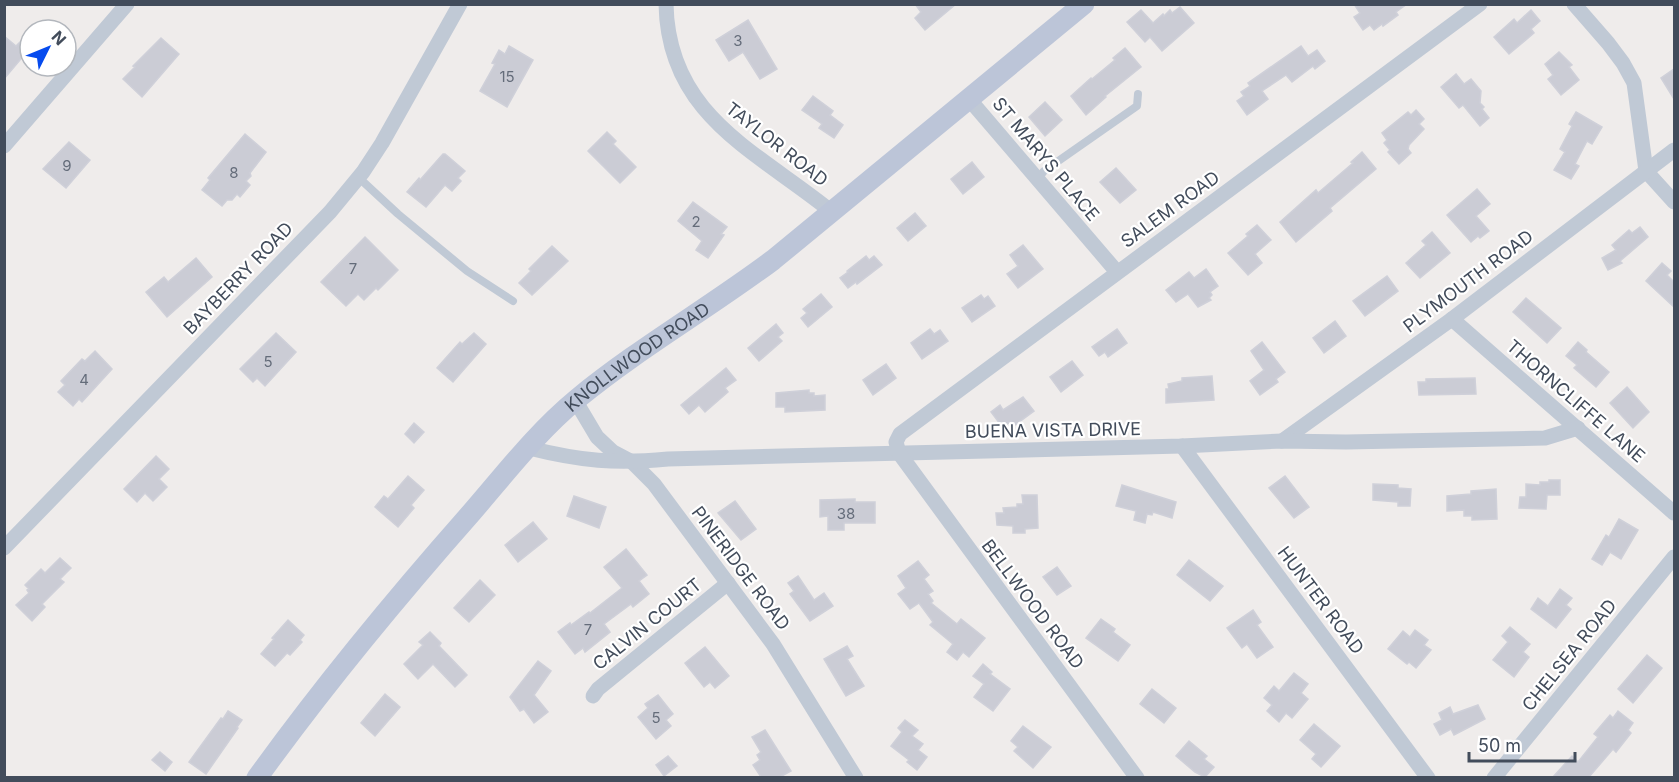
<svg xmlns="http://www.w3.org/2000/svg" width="1679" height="782" viewBox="0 0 1679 782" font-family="Inter,sans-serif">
<rect width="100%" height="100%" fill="#efeceb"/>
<g fill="#cbccd5" stroke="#cfd0d9" stroke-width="1.5">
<polygon points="915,4 956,4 925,30 915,18 921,12"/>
<polygon points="1354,4 1407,4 1396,12 1398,15 1383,26 1382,24 1374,30 1370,25 1363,30 1354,17 1360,13"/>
<polygon points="1180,7 1194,23 1162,51 1150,37 1145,42 1127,22 1141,10 1153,23 1163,14 1164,16 1170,10 1172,13"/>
<polygon points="1531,10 1540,21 1531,29 1534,33 1509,54 1494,37 1514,19 1517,23"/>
<polygon points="748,20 777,69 760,79 743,52 729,61 716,40"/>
<polygon points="4,36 16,46 21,41 30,48 4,79"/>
<polygon points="161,38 179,54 142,97 123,79 135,67 133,66"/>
<polygon points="509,46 533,60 507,107 480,91 495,64 492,63 499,50 505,54"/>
<polygon points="1301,46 1308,56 1317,50 1325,61 1315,69 1313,66 1292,82 1286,75 1262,91 1268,99 1247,115 1237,101 1244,96 1241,92 1250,86 1248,83"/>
<polygon points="1125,48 1141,67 1105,96 1106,97 1086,115 1071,96 1091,78 1092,79 1115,60 1113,58"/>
<polygon points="1559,52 1572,65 1569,67 1579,80 1561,95 1548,79 1553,75 1545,64"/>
<polygon points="1674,69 1674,99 1661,78"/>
<polygon points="1456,74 1464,84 1471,79 1481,91 1480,103 1484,107 1482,109 1489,118 1480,126 1463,105 1459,108 1441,87"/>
<polygon points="813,96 833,111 830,115 843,125 834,138 819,128 822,124 802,110"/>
<polygon points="1045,102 1062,120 1045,136 1029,117"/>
<polygon points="1416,110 1424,119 1419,124 1424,129 1409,145 1408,149 1411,153 1399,164 1388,152 1390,150 1384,143 1387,140 1382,133 1408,112 1411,115"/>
<polygon points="1576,112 1602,127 1592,144 1587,141 1575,164 1579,166 1571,179 1554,170 1565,152 1560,149 1572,126 1569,124"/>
<polygon points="607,132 616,141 613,144 636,167 620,183 588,151"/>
<polygon points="245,134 266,152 250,173 251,176 246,181 250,185 240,197 237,194 232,200 227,200 222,206 202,190 210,180 208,178"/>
<polygon points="69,142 90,160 66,188 43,169"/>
<polygon points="1362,152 1376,169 1330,208 1332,211 1296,242 1280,222 1316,190 1318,193 1353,163 1351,162"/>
<polygon points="443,154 445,154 465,171 458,178 461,181 452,191 445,185 426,207 407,192 419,178 420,180"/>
<polygon points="972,162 984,177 963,194 951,179"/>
<polygon points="1116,168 1136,190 1120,203 1100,182"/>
<polygon points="1477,189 1490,204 1476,216 1489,231 1480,238 1478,236 1471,242 1447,215"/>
<polygon points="693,202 727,227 721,234 724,235 708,258 696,250 702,241 678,221"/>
<polygon points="915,213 926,226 908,241 897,228"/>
<polygon points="1257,225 1271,240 1255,254 1262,263 1248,275 1228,253 1248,236 1246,234"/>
<polygon points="1640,227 1648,237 1620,261 1622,263 1608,270 1602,258 1616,250 1612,245 1629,230 1632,233"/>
<polygon points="1432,232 1450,253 1420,278 1406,263 1426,245 1422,241"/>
<polygon points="365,237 398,270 378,290 376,288 364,300 358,294 346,306 321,282"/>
<polygon points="1023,245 1043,269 1018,288 1007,274 1018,266 1010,255"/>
<polygon points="552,246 568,261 532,295 519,283 531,271 529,269"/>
<polygon points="866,256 869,260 874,256 882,265 857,284 856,282 848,288 840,278 848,272 847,271"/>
<polygon points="196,258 212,277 167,317 146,292 164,277 168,282"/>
<polygon points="1662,263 1671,271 1667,275 1674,282 1674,307 1646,281"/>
<polygon points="1206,269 1218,286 1210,292 1212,295 1209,298 1211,300 1198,307 1188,294 1176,302 1166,290 1189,272 1194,278"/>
<polygon points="1387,276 1398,291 1365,316 1353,301"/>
<polygon points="821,294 832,307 808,327 801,318 807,313 803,309"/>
<polygon points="981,295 984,299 988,296 995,306 972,322 962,308"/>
<polygon points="1526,298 1561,328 1547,343 1513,312"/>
<polygon points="1335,321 1346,336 1324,353 1313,338"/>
<polygon points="776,324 783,333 778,337 782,341 759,361 748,348"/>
<polygon points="930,329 934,334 940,330 948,341 922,359 911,343"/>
<polygon points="1117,329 1127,343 1108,357 1105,352 1099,356 1092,347"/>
<polygon points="276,333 296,352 265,386 257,378 253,382 240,369"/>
<polygon points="474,333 486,344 453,382 437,368 460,342 462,344"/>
<polygon points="1262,342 1285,372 1276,379 1278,382 1260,395 1250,381 1264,370 1251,351"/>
<polygon points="1578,342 1587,350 1586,352 1609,372 1596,387 1574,368 1577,365 1566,356"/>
<polygon points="95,351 112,369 82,402 79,399 73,406 58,392 65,385 61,381 82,359 85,361"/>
<polygon points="1072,361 1083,375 1061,392 1050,377"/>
<polygon points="886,364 896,378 873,395 863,380"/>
<polygon points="726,368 736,380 725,388 728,392 705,412 699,405 689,414 681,405"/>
<polygon points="1212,376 1214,400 1166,403 1166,389 1169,389 1168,384 1182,381 1182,378"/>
<polygon points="1475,378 1476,394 1419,395 1418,382 1426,382 1426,379"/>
<polygon points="1627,387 1649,412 1633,428 1610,403"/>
<polygon points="809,390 809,393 814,393 814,396 825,395 825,410 785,412 785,407 776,407 776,393"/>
<polygon points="1023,397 1034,411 1015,425 1011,421 1003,428 991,412 1000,405 1003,410"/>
<polygon points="414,423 424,432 414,443 405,434"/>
<polygon points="156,456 169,469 159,479 167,487 153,501 145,493 137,502 124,489"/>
<polygon points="408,476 424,490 411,505 414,508 398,527 375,507 384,496 388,499"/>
<polygon points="1285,476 1309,507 1294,518 1269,488"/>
<polygon points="1549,480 1560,480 1560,495 1547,495 1546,509 1519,508 1520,497 1526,497 1526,484 1540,485 1540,482 1549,482"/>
<polygon points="1373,484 1398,485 1398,488 1411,489 1410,506 1398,506 1398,502 1373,500"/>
<polygon points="1122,485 1176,502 1172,518 1153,512 1152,515 1147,514 1145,523 1134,520 1136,511 1116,506"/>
<polygon points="1496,489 1497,519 1472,520 1472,516 1464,516 1464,510 1447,511 1447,496 1471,494 1471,491"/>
<polygon points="1022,495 1037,495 1038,528 1025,529 1025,533 1013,533 1013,526 997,525 996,513 1004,513 1003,508 1017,507 1017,504 1023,504"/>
<polygon points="574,496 606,507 599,528 567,516"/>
<polygon points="855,499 855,502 875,502 875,523 844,523 844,530 828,530 828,516 820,517 820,500"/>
<polygon points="735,501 756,529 741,540 718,513"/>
<polygon points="1619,519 1638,530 1621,559 1610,552 1602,565 1592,559 1606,535 1609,537"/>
<polygon points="533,522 547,539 518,562 505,545"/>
<polygon points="626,549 647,575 639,581 649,594 633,607 631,604 604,624 610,632 585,652 583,648 575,654 558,632 570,623 571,625 589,612 590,613 622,588 604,567"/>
<polygon points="60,558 71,568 60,579 64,582 42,604 45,607 32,621 16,605 29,593 27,590 29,589 25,585 41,569 45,573"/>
<polygon points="1189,560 1223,586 1210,601 1177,575"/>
<polygon points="918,561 929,575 924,579 933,591 928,594 933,601 931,603 957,624 961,619 985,638 969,657 963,652 957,660 947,652 953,644 930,625 933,622 919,603 910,609 898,594 906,588 898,576"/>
<polygon points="1057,567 1071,586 1057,595 1043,577"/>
<polygon points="798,576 814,600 824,593 833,606 810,621 790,594 794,591 788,583"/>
<polygon points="480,580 495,595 469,622 454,608"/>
<polygon points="1560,589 1572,598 1566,605 1571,609 1556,628 1531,609 1538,598 1548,606"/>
<polygon points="1253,610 1261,622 1257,625 1273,647 1257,658 1247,644 1242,648 1227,628"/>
<polygon points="1101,619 1115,629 1113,632 1130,645 1118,661 1086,638"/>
<polygon points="288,620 304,635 300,640 302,642 290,655 287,653 275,666 261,654 274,639 272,638"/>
<polygon points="1510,627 1530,644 1523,652 1529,657 1514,677 1493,660 1508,642 1502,636"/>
<polygon points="1415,630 1428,640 1424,645 1431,650 1416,668 1409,662 1407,664 1388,649 1403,631 1410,637"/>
<polygon points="430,632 441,643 439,646 467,675 455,687 433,664 418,679 404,664 423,645 419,642"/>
<polygon points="847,646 853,656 847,659 864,686 846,696 824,659"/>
<polygon points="705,647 729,676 715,688 710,682 704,687 685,663"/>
<polygon points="1647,655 1662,668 1633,703 1618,689"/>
<polygon points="538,661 551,671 534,695 548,712 534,723 524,709 520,711 510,697"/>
<polygon points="983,664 992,672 990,674 1010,689 993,711 974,697 984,684 973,676"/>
<polygon points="1294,673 1308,684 1301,693 1308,699 1292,718 1286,713 1279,722 1267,711 1272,705 1264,698 1274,686 1279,691"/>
<polygon points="1152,689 1176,708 1164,723 1140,704"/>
<polygon points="385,694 400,707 375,736 361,723"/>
<polygon points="658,695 673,714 666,720 671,726 656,739 638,717 648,708 645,704"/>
<polygon points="1478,705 1485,719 1454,735 1451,729 1440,735 1434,724 1442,720 1439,713 1450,707 1453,714"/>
<polygon points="228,711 242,720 237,727 238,728 206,774 189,762 221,718 223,719"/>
<polygon points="1618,711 1633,723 1628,730 1631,733 1616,752 1613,749 1589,777 1553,777 1572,756 1578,762 1598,737 1594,734 1610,715 1613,718"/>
<polygon points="905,720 918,730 912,736 923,744 918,750 927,757 917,770 907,762 909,760 891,746 902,732 898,728"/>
<polygon points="1314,724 1340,746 1321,767 1312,759 1316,754 1300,740"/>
<polygon points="1023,726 1051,747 1033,768 1014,751 1018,747 1011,741"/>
<polygon points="765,730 791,771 780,777 761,777 753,765 760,760 757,755 761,752 752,737"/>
<polygon points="1189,741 1207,756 1204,759 1214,767 1205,777 1195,772 1176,756"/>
<polygon points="160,752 172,762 165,771 152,760"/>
<polygon points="668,756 677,766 664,776 656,765"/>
</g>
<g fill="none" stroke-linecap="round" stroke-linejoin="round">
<g stroke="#c0c9d5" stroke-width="8">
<polyline points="358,177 398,214 467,271 513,301"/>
<polyline points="1037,180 1044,171 1137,106 1138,94"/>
</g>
<g stroke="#c0c9d5" stroke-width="15">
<path d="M666 4C668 116 757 151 832 212"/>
<polyline points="1574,4 1608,43 1623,63 1634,83 1646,171 1674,202"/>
<polyline points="969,99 1117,272"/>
<polyline points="4,146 127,4"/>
<polyline points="1452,319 1674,513"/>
<polyline points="575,400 597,437 613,452 632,462 654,484 773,644 856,778"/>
<polyline points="1282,441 1452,319 1674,150"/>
<polyline points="1182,446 1428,778"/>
<path d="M529 448C581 461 615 464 668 459L1182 446 1282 441 1346 442 1545 438 1578 428"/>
<polyline points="4,548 330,212 363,172 382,143 460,4"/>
<polyline points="593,696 598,689 728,583"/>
<polyline points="1137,778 899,453 896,442 900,434 1480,4"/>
<polyline points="1494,778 1674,557"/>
</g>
<path stroke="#bcc5d8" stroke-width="21" id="s1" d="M257 778C324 685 396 598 472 512 505 474 537 432 577 399 639 348 709 308 773 260L1084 4"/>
</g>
<g text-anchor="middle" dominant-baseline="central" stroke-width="4.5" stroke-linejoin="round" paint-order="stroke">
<g font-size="15" fill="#646c7a">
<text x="738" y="40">3</text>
<text x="507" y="76">15</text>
<text x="67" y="165">9</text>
<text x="234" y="172">8</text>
<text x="696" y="221">2</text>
<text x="353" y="268">7</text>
<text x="268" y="361">5</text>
<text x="84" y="379">4</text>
<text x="846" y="513">38</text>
<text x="588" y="629">7</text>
<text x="656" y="717">5</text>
</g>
<g font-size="18" fill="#424c5b" stroke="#fff">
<text transform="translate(777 144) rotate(38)">TAYLOR ROAD</text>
<text transform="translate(1046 159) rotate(50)">ST MARYS PLACE</text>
<text transform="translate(1170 209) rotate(-36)">SALEM ROAD</text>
<text transform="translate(238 278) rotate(-46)">BAYBERRY ROAD</text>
<text transform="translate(1468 281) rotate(-37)">PLYMOUTH ROAD</text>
<text stroke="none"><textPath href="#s1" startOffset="570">KNOLLWOOD ROAD</textPath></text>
<text transform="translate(1576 401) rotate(41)">THORNCLIFFE LANE</text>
<text transform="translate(1053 430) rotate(-1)">BUENA VISTA DRIVE</text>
<text transform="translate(741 568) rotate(53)">PINERIDGE ROAD</text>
<text transform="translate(1321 600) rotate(53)">HUNTER ROAD</text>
<text transform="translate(1033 604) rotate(53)">BELLWOOD ROAD</text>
<text transform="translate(647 624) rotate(-39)">CALVIN COURT</text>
<text transform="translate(1569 655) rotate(-51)">CHELSEA ROAD</text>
</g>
</g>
<rect width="1679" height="782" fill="none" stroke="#424c5b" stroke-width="12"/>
<g transform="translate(48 48) rotate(47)"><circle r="28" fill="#ffffff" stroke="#b3b7bd" stroke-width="1.5"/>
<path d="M0-4.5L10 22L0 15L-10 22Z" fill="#064bee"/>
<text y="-9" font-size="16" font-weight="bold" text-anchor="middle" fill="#424c5b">N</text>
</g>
<path d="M1469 752v9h106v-9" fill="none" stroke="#424c5b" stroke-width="3"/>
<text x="1478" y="752" font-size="18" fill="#424c5b" stroke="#ffffff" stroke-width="4.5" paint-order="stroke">50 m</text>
</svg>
